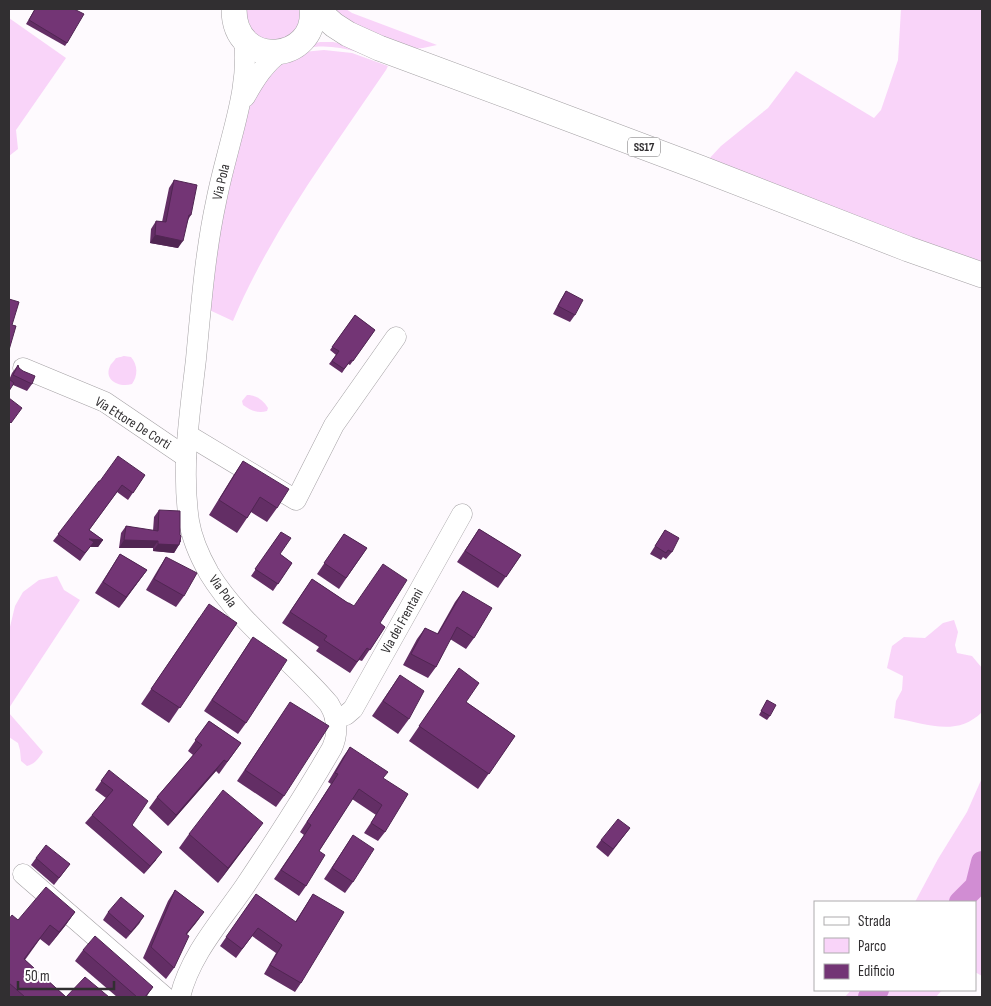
<svg xmlns="http://www.w3.org/2000/svg" width="991" height="1006" viewBox="0 0 991 1006" font-family="'Sofia Sans Condensed',sans-serif">
<rect width="100%" height="100%" fill="#fefafe"/>
<g fill="#f9d4f9">
<path d="M244 9H300C299 30 297 29 280 41L254 36Z"/>
<polygon points="327,9 346,9 352,13 437,45 423,48 410,49 364,31"/>
<polygon points="901,9 982,9 982,266 707,161 721,146 768,108 796,71 874,118 881,110 898,60"/>
<polygon points="9,18 66,58 16,130 18,149 9,156"/>
<path d="M320 42H333L347 45 390 62C366 55 340 44 314 47 309 47 304 49 299 51L307 45Z"/>
<path d="M324 50 352 53 388 66 386 70C331 151 271 231 233 321L205 308 210 258 251 96 279 67 288 59 303 52Z"/>
<path d="M124 356 131 357C138 365 138 376 132 384 119 388 102 380 111 364 112 364 116 358 116 358 117 358 124 356 124 356Z"/>
<path d="M247 395C256 395 263 400 268 408L267 411C258 414 250 410 243 405L242 401Z"/>
<polygon points="57,576 64,590 80,600 9,708 9,631 15,606 23,592 39,580"/>
<path d="M954 620 958 632 955 645 957 653 972 656 982 668V712C956 738 925 723 894 718L896 701 902 690 903 676 887 668 892 646 904 637 925 638 943 623Z"/>
<path d="M9 713 43 752C38 759 35 764 27 766L21 761 20 750 18 743 9 737Z"/>
<polygon points="982,778 982,976 975,972 975,902 915,902 938,859 967,812"/>
<polygon points="851,990 942,990 936,997 845,997"/>
</g>
<g fill="none" stroke-linecap="round" stroke-linejoin="round">
<g stroke="#d18dd3" stroke-width="22">
<polyline points="960,902 976,886 982,862"/>
<polyline points="869,997 878,990"/>
</g>
<g stroke="#a4a1a4" stroke-width="21">
<g id="minor">
<path d="M245 97C255 79 265 63 282 51"/>
<polyline points="23,368 105,402 186,457"/>
<polyline points="188,435 296,500 334,425 396,337"/>
<polyline points="335,719 346,715 353,709 462,514"/>
<polyline points="23,874 165,997"/>
<path d="M180 997C190 955 221 921 245 886 275 841 305 795 332 748 339 733 337 717 329 704 291 659 240 624 209 573 200 557 192 540 189 521 181 467 190 412 196 359 201 307 205 253 216 202 220 181 226 160 231 140 240 106 248 74 244 39"/>
</g>
</g>
<g stroke="#a4a1a4" stroke-width="26">
<g id="major">
<path d="M234 9C234 71 318 62 312 9"/>
<polyline points="316,9 334,25 348,34 379,48 519,100 700,168 908,249 982,275"/>
</g>
</g>
<use href="#minor" stroke="#fff" stroke-width="20"/>
<use href="#major" stroke="#fff" stroke-width="25"/>
</g>
<g fill="#632e65">
<polygon points="35,9 74,9 67,43 65,46 26,24"/>
<polygon points="174,180 191,215 188,220 178,248 150,243 151,229 156,221 162,222 169,188"/>
<polygon points="566,291 575,315 570,322 553,314 561,299"/>
<polygon points="355,315 375,330 350,365 348,364 342,373 329,364 336,355 330,350"/>
<polygon points="18,365 19,368 32,384 27,391 13,385 9,380 12,373"/>
<polygon points="243,461 277,508 267,522 251,512 237,533 209,515 233,476"/>
<polygon points="145,475 128,500 117,492 89,530 103,540 98,547 90,547 80,561 53,541 100,481"/>
<polygon points="159,510 180,535 181,541 174,553 153,551 153,548 119,548 121,533 126,526 153,531 154,517"/>
<polygon points="479,529 521,555 498,588 457,562"/>
<polygon points="665,530 672,552 666,559 663,557 661,560 650,554"/>
<polygon points="281,532 280,554 292,563 273,591 251,576"/>
<polygon points="344,534 367,548 339,589 317,574"/>
<polygon points="120,554 147,570 119,608 95,593"/>
<polygon points="166,557 184,596 176,607 146,590 159,568"/>
<polygon points="312,579 348,603 385,627 362,661 359,660 350,673 316,651 319,647 282,623"/>
<polygon points="463,591 474,638 466,649 450,639 436,667 428,678 403,665 417,639 425,628 437,634 455,602"/>
<polygon points="199,618 237,623 169,723 141,704"/>
<polygon points="253,637 246,723 238,734 204,711"/>
<polygon points="459,668 466,702 515,736 478,789 409,741"/>
<polygon points="400,675 409,719 398,734 372,716"/>
<polygon points="767,700 770,716 767,720 759,715"/>
<polygon points="283,713 284,796 276,807 237,781"/>
<polygon points="209,721 241,743 219,774 216,771 168,826 149,808 157,797 193,755 188,751"/>
<polygon points="350,747 383,778 385,832 378,841 364,833 376,815 352,799 319,851 306,886 299,896 274,879 304,835 300,832 331,784 328,782 343,757"/>
<polygon points="109,770 132,825 156,860 144,874 85,823 92,815 106,798 95,790"/>
<polygon points="630,828 608,857 596,847 601,840"/>
<polygon points="189,834 252,838 218,883 179,848"/>
<polygon points="353,835 353,882 345,893 324,879"/>
<polygon points="36,858 70,864 54,885 31,865"/>
<polygon points="175,890 204,912 187,934 174,968 166,979 143,958 168,901"/>
<polygon points="256,894 295,922 313,894 301,983 295,992 264,974 276,953 252,936 236,958 220,946"/>
<polygon points="75,912 65,926 49,946 40,939 25,960 66,997 109,997 9,997 9,919 18,920"/>
<polygon points="108,912 144,916 126,939 103,920"/>
<polygon points="83,950 153,987 146,997 117,997 75,961"/>
</g>
<g fill="#502552">
<polygon points="155,235 183,241 178,248 150,243"/>
<polygon points="89,539 103,540 98,547 84,547"/>
<polygon points="124,540 158,541 153,548 119,548"/>
<polygon points="181,541 178,545 179,545 174,553 153,551 158,544"/>
<polygon points="147,570 139,581 119,608 126,597"/>
<polygon points="224,760 216,771 168,826 176,815"/>
<polygon points="263,823 252,838 218,883 228,868"/>
<polygon points="162,852 156,860 144,874 150,866"/>
<polygon points="75,912 65,926 49,946 59,932"/>
<polygon points="204,912 196,923 178,945 186,934"/>
<polygon points="144,916 139,924 126,939 131,932"/>
</g>
<g fill="#733575" stroke="#502552">
<polygon points="35,9 74,9 84,14 67,43 29,20"/>
<polygon points="174,180 197,185 191,215 189,215 183,241 155,235 156,221 166,222"/>
<polygon points="566,291 583,300 575,315 558,306"/>
<polygon points="9,299 19,302 12,325 16,326 9,350"/>
<polygon points="355,315 375,330 353,361 351,360 344,369 332,361 339,351 332,347"/>
<polygon points="18,365 19,368 23,371 35,376 32,384 13,375"/>
<polygon points="9,379 14,383 9,391"/>
<polygon points="9,398 22,408 11,423 9,421"/>
<polygon points="118,456 145,475 133,493 122,485 89,530 103,540 89,539 94,542 85,553 58,534 99,481 100,481"/>
<polygon points="243,461 289,489 277,508 260,497 247,518 219,500"/>
<polygon points="159,510 180,511 180,535 181,536 179,545 158,544 158,541 124,540 126,526 158,531"/>
<polygon points="479,529 521,555 506,577 465,551"/>
<polygon points="665,530 679,538 672,552 668,550 666,553 655,546"/>
<polygon points="281,532 291,538 280,554 292,563 278,584 255,569"/>
<polygon points="344,534 367,548 346,578 324,563"/>
<polygon points="120,554 147,570 126,597 103,582"/>
<polygon points="166,557 197,573 184,596 154,579"/>
<polygon points="383,564 407,580 380,623 385,627 370,650 367,648 357,662 324,640 327,636 290,612 312,579 348,603 349,603 354,606"/>
<polygon points="463,591 492,608 474,638 457,627 436,667 411,654 425,628 438,634"/>
<polygon points="209,604 237,623 180,708 151,689"/>
<polygon points="253,637 287,660 246,723 212,700"/>
<polygon points="459,668 479,683 466,702 515,736 489,774 419,726"/>
<polygon points="400,675 424,691 409,719 383,701"/>
<polygon points="767,700 776,705 770,716 761,711"/>
<polygon points="290,702 329,726 284,796 245,770"/>
<polygon points="209,721 241,743 227,762 224,760 176,815 157,797 202,745 195,740"/>
<polygon points="350,747 388,772 383,778 408,794 385,832 371,823 382,805 359,789 319,851 325,855 306,886 281,870 311,825 307,822 338,774 335,773"/>
<polygon points="109,770 148,801 132,825 162,852 150,866 92,815 113,790 101,781"/>
<polygon points="223,790 263,823 228,868 189,834"/>
<polygon points="618,819 630,828 613,849 601,840"/>
<polygon points="353,835 374,849 353,882 332,868"/>
<polygon points="46,845 70,864 59,878 36,858"/>
<polygon points="46,887 75,912 59,932 50,925 24,959 66,997 85,977 109,997 25,997 9,983 9,919 12,915 18,920"/>
<polygon points="175,890 204,912 186,934 189,936 174,968 151,947"/>
<polygon points="256,894 296,922 313,894 344,912 301,983 270,965 282,945 258,928 242,949 226,937"/>
<polygon points="121,897 144,916 131,932 108,912"/>
<polygon points="95,936 153,987 145,997 137,997 83,950"/>
</g>
<g text-anchor="middle" dominant-baseline="central" stroke-width="5" stroke-linejoin="round" paint-order="stroke">
<rect fill="#fff" stroke="#6f6d6f" stroke-width="1" x="628" y="137.5" width="32" height="19" rx="4"/>
<g font-size="12" font-weight="bold" fill="#312f31">
<text x="644" y="147">SS17</text>
</g>
<g font-size="14" fill="#312f31" stroke="#fff">
<text transform="translate(221 182) rotate(-77)">Via Pola</text>
<text transform="translate(133 423) rotate(32)">Via Ettore De Corti</text>
<text transform="translate(223 591) rotate(53)">Via Pola</text>
<text transform="translate(402 621) rotate(-61)">Via dei Frentani</text>
</g>
</g>
<rect width="991" height="1006" fill="none" stroke="#312f31" stroke-width="20"/>
<rect x="814" y="901" width="162" height="90" fill="#ffffff" stroke="#adacad"/>
<rect x="824" y="917" width="25" height="8" fill="#ffffff" stroke="#adacad"/>
<text x="858" y="926" font-size="15" fill="#312f31">Strada</text>
<rect x="824" y="938" width="25" height="15" fill="#f9d4f9" stroke="#adacad"/>
<text x="858" y="951" font-size="15" fill="#312f31">Parco</text>
<rect x="824" y="964" width="25" height="15" fill="#733575" stroke="#adacad"/>
<text x="858" y="976" font-size="15" fill="#312f31">Edificio</text>
<path d="M18 981v8h96v-8" fill="none" stroke="#312f31" stroke-width="2.5"/>
<text x="25" y="981" font-size="15" fill="#312f31" stroke="#ffffff" stroke-width="4" paint-order="stroke">50 m</text>
</svg>
